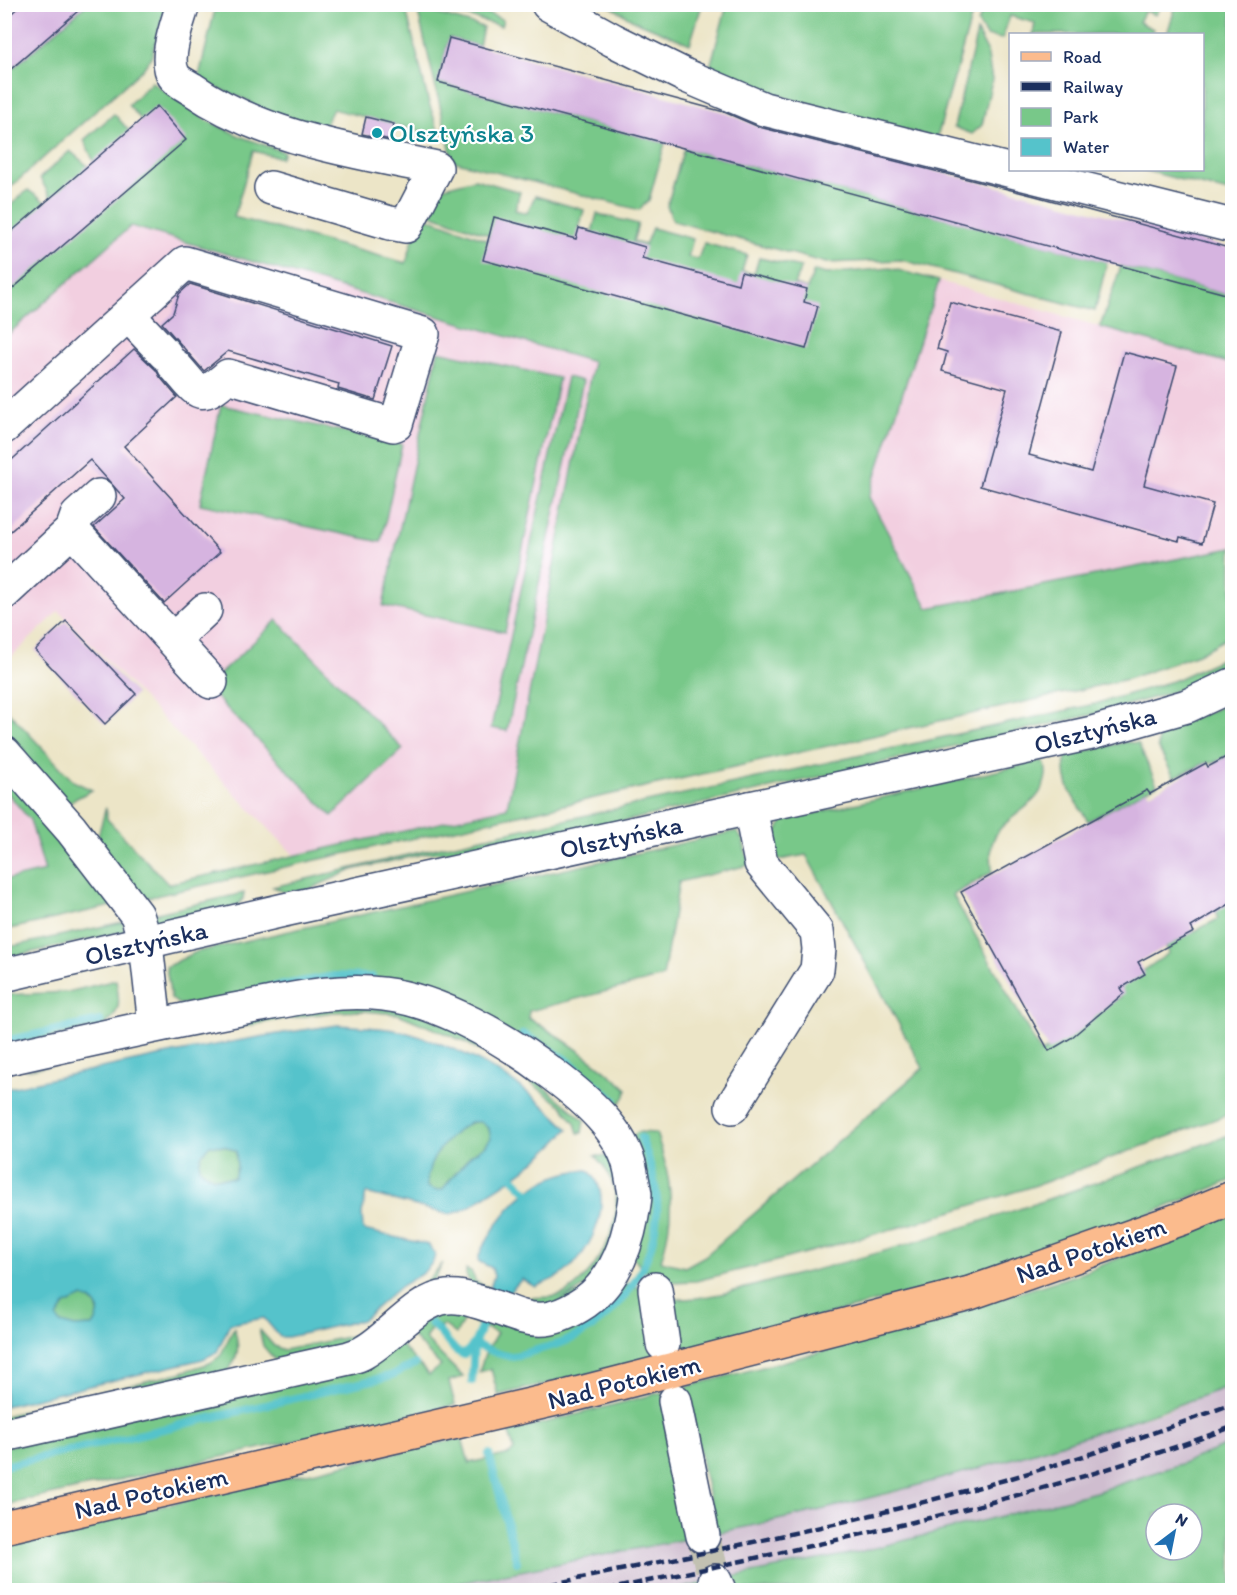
<svg xmlns="http://www.w3.org/2000/svg" width="1237" height="1595" viewBox="0 0 1237 1595" font-family="Itim,sans-serif">
<rect width="100%" height="100%" fill="#fff"/>
<filter id="ink" filterUnits="userSpaceOnUse"><feTurbulence type="fractalNoise" baseFrequency=".0167" numOctaves="2"/><feDisplacementMap in="SourceGraphic" scale="12" xChannelSelector="R" yChannelSelector="G"/><feConvolveMatrix kernelMatrix="1 2 1 2 8 2 1 2 1" color-interpolation-filters="sRGB"/></filter>
<filter id="wash" filterUnits="userSpaceOnUse"><feTurbulence type="fractalNoise" baseFrequency=".008" numOctaves="4" result="noise"/><feDisplacementMap in="SourceGraphic" scale="24" xChannelSelector="R" yChannelSelector="G"/><feGaussianBlur stdDeviation="1.35" result="paint"/><feColorMatrix in="noise" values="0 0 0 0 0 0 0 0 0 0 0 0 0 0 0 0 0 1.4 0 .05"/><feComposite in="paint" operator="in"/></filter>
<g filter="url(#wash)">
<rect width="100%" height="100%" fill="#ece5c7"/>
<g fill="#f2cfe0">
<polygon points="130,226 593,362 507,808 294,855 59,611 5,663 5,337"/>
<polygon points="939,281 1232,364 1232,548 928,608 869,497"/>
<polygon points="4,789 30,820 45,871 5,880"/>
</g>
<polygon fill="#cfbdcf" points="1232,1385 1232,1443 1180,1464 1096,1492 859,1552 726,1578 675,1590 422,1590 674,1542 886,1495 1038,1451 1165,1411"/>
<g fill="#78c889" stroke="#4a7c74" stroke-width="1.5" fill-rule="evenodd">
<polygon points="86,5 166,5 152,55 144,68 5,192 4,76"/>
<polygon points="216,5 405,5 428,100 440,136 333,109 320,134 250,110 251,102 198,80"/>
<polygon points="428,5 469,5 503,20 501,26"/>
<polygon points="608,5 702,5 690,44 635,21"/>
<path d="M727 5H973L972 15 937 138C860 119 782 102 710 67Z"/>
<polygon points="984,5 984,4 1160,5 1156,15 1145,11 1139,22 1153,29 1152,34 1033,34 1035,23 1010,16 1002,39 986,36 978,23"/>
<polygon points="1176,5 1232,5 1232,193 1143,170 1202,170 1202,34 1167,34"/>
<polygon points="417,8 483,27 479,46 449,38 438,82 665,143 649,200 639,210 453,161"/>
<polygon points="977,32 987,51 992,80 982,125 972,134 954,127"/>
<polygon points="152,82 208,121 242,137 284,152 281,158 253,151 234,217 406,263 420,215 488,240 489,235 423,211 431,194 445,187 475,179 520,192 515,210 527,213 535,196 584,210 579,228 592,232 597,214 638,224 633,242 645,245 652,228 693,239 688,257 698,259 704,243 747,255 742,271 754,274 759,258 801,267 794,285 807,289 814,271 826,274 890,268 939,281 869,497 928,608 1232,548 1232,635 1198,654 1128,679 142,899 96,843 106,807 107,819 168,884 507,808 593,362 131,226 5,337 4,242 10,236 5,228 5,210 28,190 48,204 52,200 40,178 70,151 89,167 94,162 84,140 114,114 134,136 146,125 128,105"/>
<polygon points="684,148 1107,262 1095,311 902,260 826,263 673,221 667,206"/>
<polygon points="1121,266 1232,296 1232,364 1100,327"/>
<polygon points="438,351 559,378 505,632 383,606"/>
<polygon points="567,377 583,381 507,731 491,728"/>
<polygon points="221,405 402,444 381,542 200,504"/>
<polygon points="277,620 403,749 332,816 206,687"/>
<path d="M1232 654V665C1191 690 1141 701 1095 714L573 833 486 849 428 853 352 870 310 889 286 893 273 887 441 847 1095 704 1173 681Z"/>
<polygon points="1228,704 1232,704 1232,753 1219,761 1206,763 1174,777 1158,747 1159,732"/>
<polygon points="4,707 73,781 92,790 60,807 5,742"/>
<path d="M1126 742 1138 743 1157 785 1088 821C1073 797 1061 784 1066 755Z"/>
<path d="M1039 761 1044 762C1046 767 1046 770 1046 775 1042 810 1000 814 992 844 990 852 992 863 992 872L953 895 1041 1053 1068 1038 1095 1015 1121 997 1117 989 1169 953 1166 946 1218 919 1216 912 1232 900V1113L1043 1183 915 1223 780 1260 696 1281 671 1282 658 1279 643 1270 632 1256 630 1138 638 1132 656 1133C672 1179 676 1213 661 1261L685 1267 705 1256 923 1068 806 855 778 860C776 844 773 831 785 820Z"/>
<polygon points="5,772 116,905 5,930 4,880 45,871 30,820 5,790"/>
<path d="M736 831 743 840 749 865 679 882 663 977 529 1011 528 1018C564 1039 596 1061 627 1089 626 1097 620 1105 612 1106L435 999 178 1004 171 998 166 967 196 952Z"/>
<polygon points="244,893 243,899 237,906 158,923 149,915"/>
<polygon points="123,922 124,932 5,958 4,948"/>
<path d="M116 980C120 1004 122 1010 103 1027L5 1047 4 995 68 992Z"/>
<polygon points="310,1004 410,1010 492,1044 584,1120 582,1133 578,1133 575,1123 562,1106 505,1064 461,1040 398,1014 363,1011 333,1012 277,1020 25,1070"/>
<path d="M481 1121 489 1129 492 1138 485 1146 470 1156 442 1190H434L426 1187C426 1159 452 1123 481 1121Z"/>
<path d="M1232 1134V1180L1132 1221 976 1276 679 1353 498 1395 491 1369 479 1372 485 1354 497 1333 465 1318 456 1334 444 1325 431 1329 425 1339 463 1377 449 1381 455 1405 5 1505 4 1447 398 1342 429 1375 441 1366 408 1332 440 1310 493 1318 618 1282C637 1284 655 1298 674 1299 709 1301 760 1283 795 1275 944 1238 1088 1186 1232 1134Z"/>
<path d="M210 1145 225 1146 236 1151 237 1167 234 1178H213L200 1169C198 1158 202 1152 210 1145Z"/>
<path d="M595 1156H604L618 1160 624 1210 595 1281 539 1312 474 1291 466 1274V1269L471 1271 476 1282 518 1302C529 1294 548 1301 563 1294 594 1279 623 1226 615 1192 612 1178 604 1165 595 1156Z"/>
<path d="M1232 1212V1385C1147 1417 1061 1445 973 1470 888 1494 803 1516 716 1533L689 1398 685 1387 863 1341 1085 1272Z"/>
<polygon points="443,1263 425,1296 368,1340 275,1360 263,1346 259,1329 274,1346 284,1350 362,1334 430,1278"/>
<path d="M83 1296C93 1301 98 1306 99 1317L93 1326 75 1327 59 1323 57 1317 65 1305Z"/>
<path d="M234 1328C240 1346 239 1356 228 1371L5 1426 4 1416 179 1373 210 1363 220 1356Z"/>
<polygon points="663,1392 697,1537 422,1590 5,1590 4,1542 462,1438 469,1463 510,1454 514,1450 509,1432"/>
<path d="M1232 1443V1590H675L726 1578 859 1552 1096 1492 1180 1464ZM1156 1514H1192V1550H1156Z"/>
</g>
<g fill="#55c3cb" stroke="#387994" stroke-width="1.5" fill-rule="evenodd">
<path d="M338 1025C362 1027 388 1027 411 1034 471 1051 525 1084 568 1129 545 1156 518 1176 488 1194 474 1203 464 1213 447 1214L366 1193 362 1213 363 1230 429 1245 435 1255 433 1262 423 1273 401 1286 362 1320 288 1337H280L264 1318 230 1324 217 1352 203 1359 5 1406V1089C115 1065 226 1040 338 1025ZM470 1122H481L489 1129 491 1138 485 1146 470 1156 442 1190H434L427 1187C425 1160 448 1136 470 1122ZM210 1145 225 1146 236 1151 237 1167 234 1178H213L200 1169C198 1158 202 1152 210 1145ZM83 1297C99 1303 103 1311 93 1326L75 1327 60 1323 57 1317 65 1305Z"/>
<path d="M588 1170C618 1197 591 1253 564 1273 555 1279 545 1283 535 1287L522 1279 506 1296 490 1288 494 1276 492 1268 478 1261C479 1251 485 1243 490 1235 512 1198 543 1172 588 1170Z"/>
</g>
<g fill="none" stroke-linecap="round" stroke-linejoin="round">
<g stroke="#55c3cb" stroke-width="8">
<polyline points="260,989 334,976 372,977"/>
<polyline points="523,1034 567,1060 614,1100"/>
<polyline points="4,1041 100,1021"/>
<polyline points="507,1172 534,1199"/>
<path d="M431 1323 456 1351 464 1355 474 1344C484 1348 498 1355 509 1356 518 1357 538 1349 548 1347 612 1331 660 1265 657 1200 655 1178 649 1158 641 1138"/>
<polyline points="472,1381 474,1344 483,1323"/>
<polyline points="489,1454 517,1562"/>
<polyline points="4,1466 390,1376 415,1364"/>
</g>
</g>
<g id="blocks">
<g fill="#d6b4e0">
<polygon points="22,4 86,4 4,75 4,20"/>
<polygon points="449,38 724,112 759,127 1035,196 1233,249 1233,296 438,82"/>
<polygon points="157,106 186,140 4,296 4,238"/>
<polygon points="366,117 394,124 391,140 362,134"/>
<polygon points="494,217 576,239 579,228 645,247 642,258 738,284 741,272 807,289 804,302 818,306 806,349 483,260"/>
<polygon points="190,284 392,346 375,400 338,389 339,384 228,351 204,371 162,323 173,313 179,294"/>
<polygon points="950,302 1062,332 1029,455 1091,472 1124,352 1177,366 1144,485 1213,504 1202,543 1180,537 1179,541 980,486 1007,389 942,371 947,352 937,349"/>
<polygon points="134,349 156,370 160,377 177,397 124,446 220,552 164,603 94,527 125,499 90,460 4,537 4,467"/>
<polygon points="66,621 136,694 105,724 35,650"/>
<polygon points="1233,753 1233,902 1191,927 1194,932 1138,962 1145,974 1121,988 1124,993 1071,1038 1049,1051 961,892 1147,790 1150,794 1206,763 1208,767"/>
</g>
</g>
</g>
<g filter="url(#ink)">
<use href="#blocks" fill-opacity="0" stroke="#3a4a6e" stroke-width="1.5"/>
<g fill="none" stroke-linecap="round" stroke-linejoin="round">
<polyline stroke="#c2c1b2" stroke-width="33" stroke-dasharray="33 16" stroke-linecap="butt" points="703,1536 715,1581"/>
<g stroke="#3a4a6e" stroke-width="36">
<g id="minor">
<path d="M183 4C178 23 163 58 174 76 177 81 187 86 192 89 263 138 353 151 436 168L406 226 390 223 271 188"/>
<polyline points="548,4 613,40 684,75 764,109 1232,226"/>
<polyline points="128,315 165,354"/>
<path d="M4 427 185 263 423 334 396 424 393 425 228 376C197 403 199 392 174 365"/>
<polyline points="72,530 211,682"/>
<polyline points="4,593 72,530 77,516 99,496"/>
<polyline points="173,640 205,610"/>
<polyline points="4,753 71,829 137,915 146,944 155,1025"/>
<polyline points="4,975 284,910 1092,733 1187,706 1232,685"/>
<path d="M4 1059C84 1041 164 1023 245 1008 290 1000 336 988 383 994 440 1000 507 1040 552 1074 584 1098 624 1131 631 1172 632 1179 634 1187 635 1194 635 1201 633 1209 632 1216 626 1249 613 1282 585 1302 536 1335 521 1313 475 1301 466 1298 456 1296 447 1297 417 1300 390 1338 364 1352 360 1355 354 1356 349 1358L4 1435"/>
<polyline points="732,1107 817,970 819,949 817,931 761,863 750,808"/>
<polyline points="655,1289 663,1344"/>
<polyline points="675,1401 703,1536"/>
<polyline points="715,1581 719,1590"/>
</g>
</g>
<g stroke="#3a4a6e" stroke-width="36">
<polyline id="major" points="4,1527 569,1396 970,1293 1186,1217 1232,1198"/>
</g>
<use href="#minor" stroke="#fff" stroke-width="33"/>
<use href="#major" stroke="#fbbb8d" stroke-width="33"/>
<g stroke="#1b2f5e" stroke-width="4.5" stroke-dasharray="9 4.5" stroke-linecap="butt">
<path d="M524 1590C686 1556 849 1525 1008 1479 1084 1457 1159 1432 1232 1404"/>
<path d="M606 1590C817 1545 1029 1502 1232 1427"/>
</g>
</g>
</g>
<circle fill="#0f9aa8" stroke="#fff" stroke-width="2" cx="377" cy="133" r="6"/>
<g text-anchor="middle" dominant-baseline="central" stroke-width="4.5" stroke-linejoin="round" paint-order="stroke">
<g font-size="26" fill="#0d838f" stroke="#fff" text-anchor="start">
<text x="389" y="133">Olsztyńska 3</text>
</g>
<g font-size="26" fill="#1b2f5e" stroke="#fff">
<text transform="translate(1095 730) rotate(-14)">Olsztyńska</text>
<text transform="translate(621 837) rotate(-12)">Olsztyńska</text>
<text transform="translate(146 943) rotate(-13)">Olsztyńska</text>
<text transform="translate(1091 1250) rotate(-19)">Nad Potokiem</text>
<text transform="translate(624 1382) rotate(-14)">Nad Potokiem</text>
<text transform="translate(151 1493) rotate(-13)">Nad Potokiem</text>
</g>
</g>
<rect width="1237" height="1595" fill="none" stroke="#fff" stroke-width="24"/>
<rect x="1009" y="33" width="195" height="138" fill="#ffffff" stroke="#a4acbf" stroke-width="1.5"/>
<rect x="1021" y="52" width="30" height="9" fill="#fbbb8d" stroke="#a4acbf" stroke-width="1.5"/>
<text x="1063" y="63" font-size="18" fill="#1b2f5e">Road</text>
<rect x="1021" y="82" width="30" height="9" fill="#1b2f5e" stroke="#a4acbf" stroke-width="1.5"/>
<text x="1063" y="93" font-size="18" fill="#1b2f5e">Railway</text>
<rect x="1021" y="108" width="30" height="18" fill="#78c889" stroke="#a4acbf" stroke-width="1.5"/>
<text x="1063" y="123" font-size="18" fill="#1b2f5e">Park</text>
<rect x="1021" y="138" width="30" height="18" fill="#55c3cb" stroke="#a4acbf" stroke-width="1.5"/>
<text x="1063" y="153" font-size="18" fill="#1b2f5e">Water</text>
<g transform="translate(1174 1532) rotate(32)"><circle r="28" fill="#ffffff" stroke="#a4acbf" stroke-width="1.5"/>
<path d="M0-4.5L10 22L0 15L-10 22Z" fill="#1f6fb2"/>
<text y="-9" font-size="16" font-weight="bold" text-anchor="middle" fill="#1b2f5e">N</text>
</g>
</svg>
